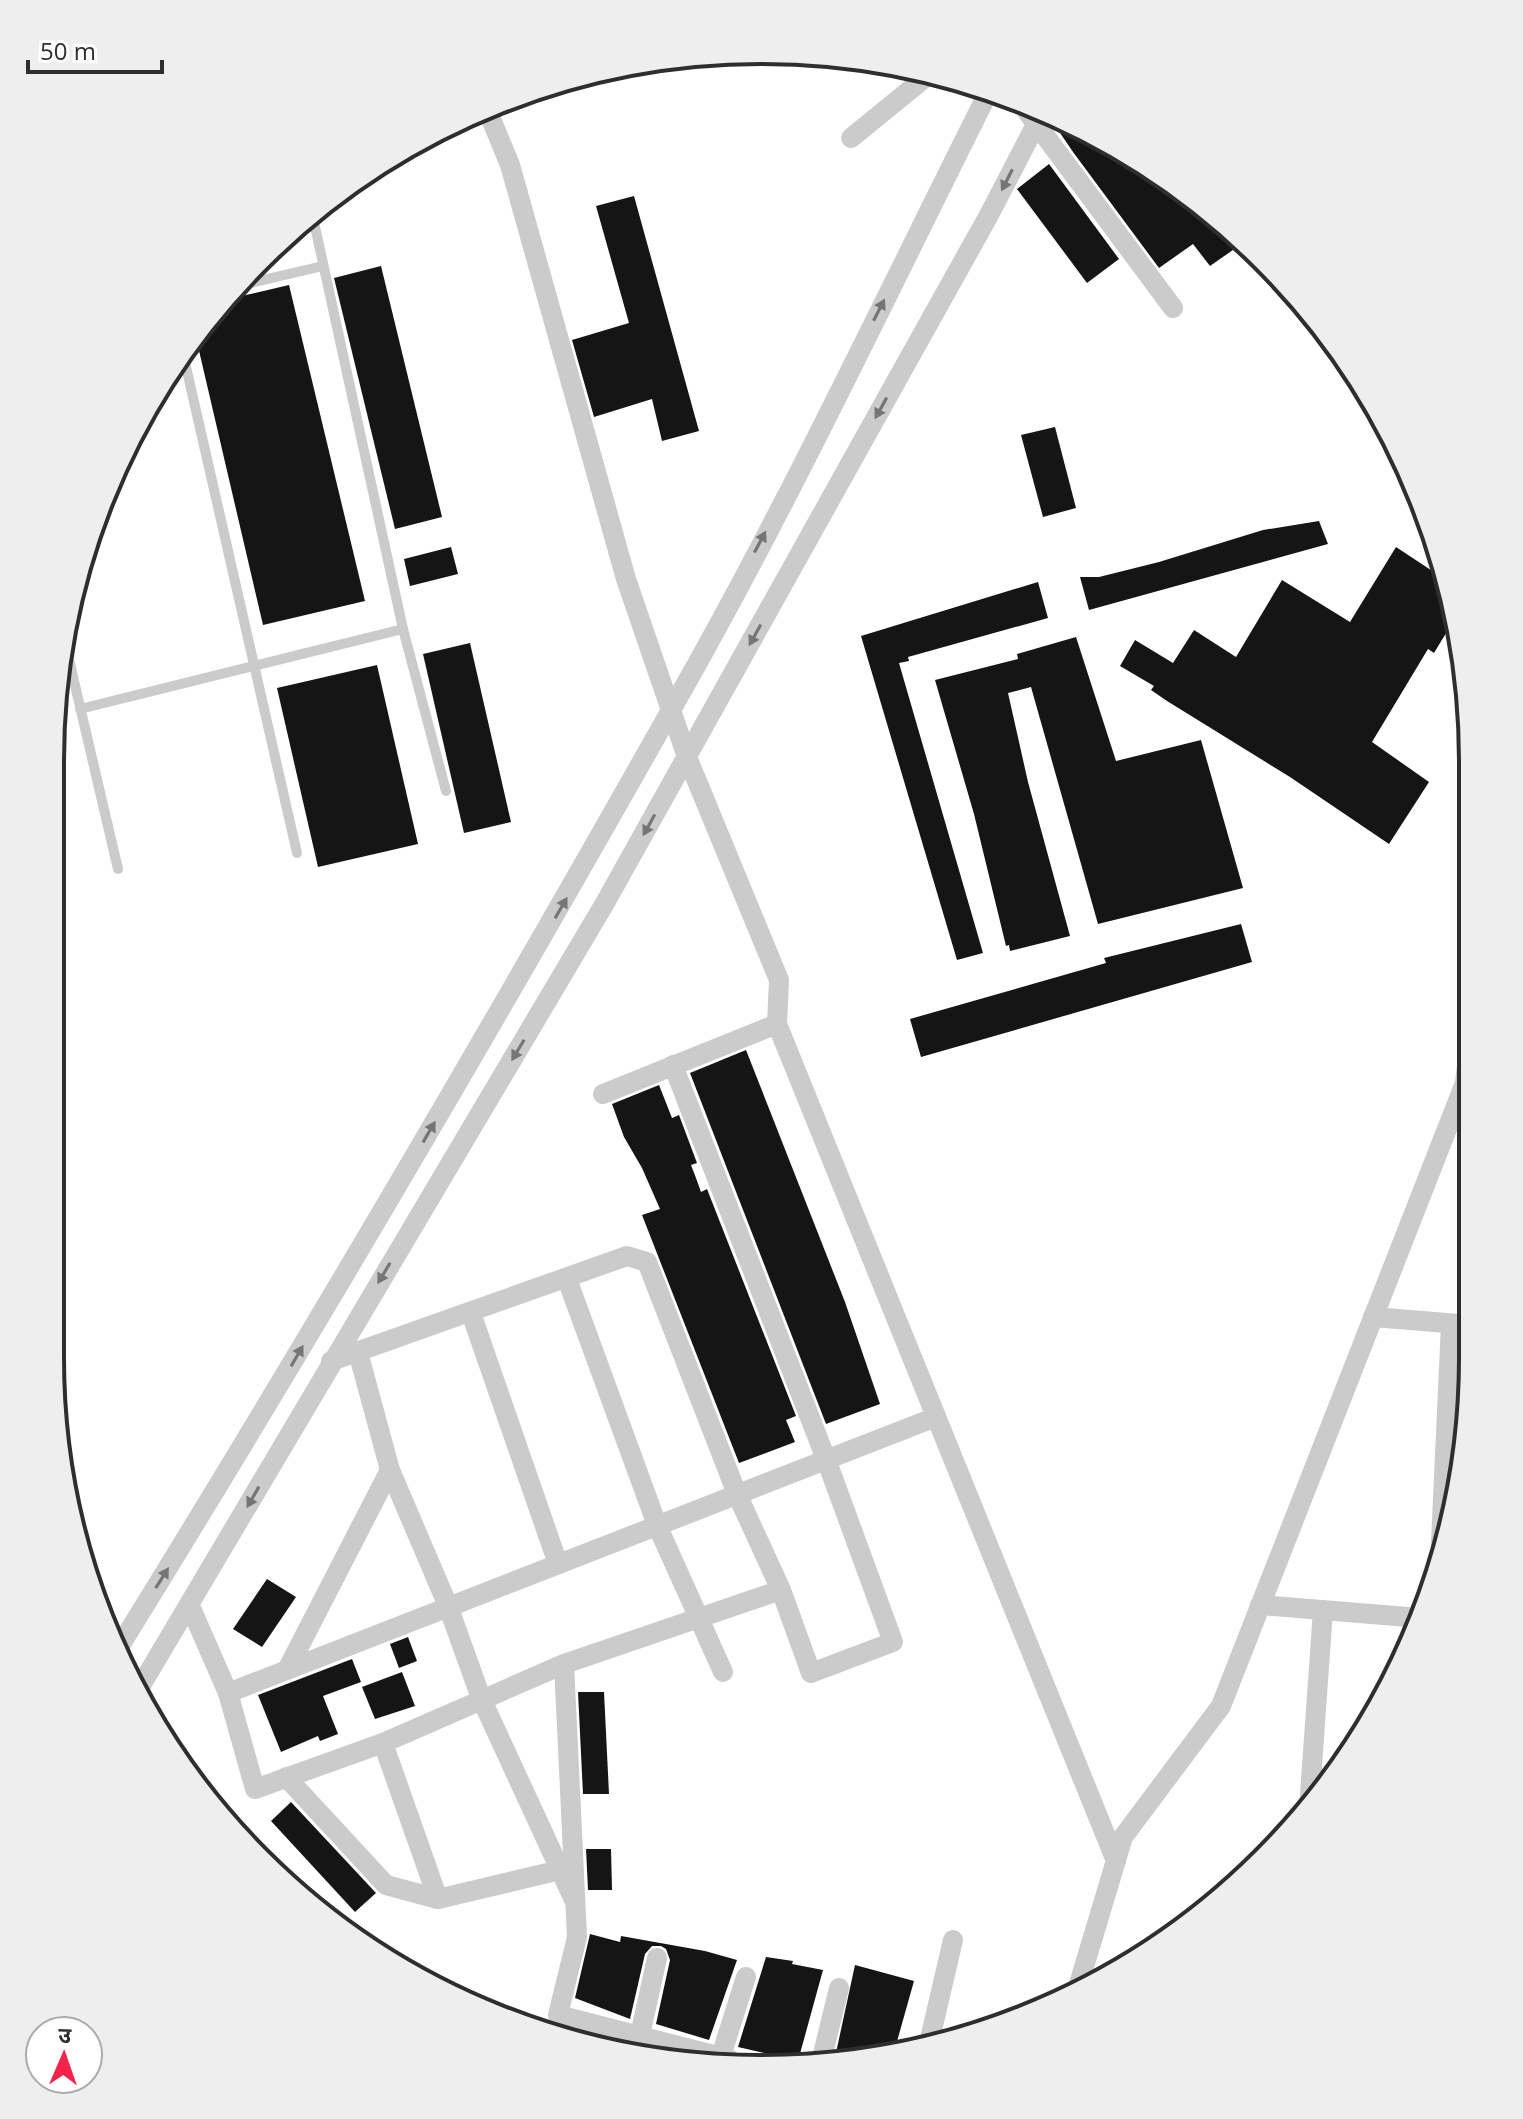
<svg xmlns="http://www.w3.org/2000/svg" width="1523" height="2119" viewBox="0 0 1523 2119" font-family="'Open Sans','Noto Sans Devanagari',sans-serif">
<rect width="100%" height="100%" fill="#fff"/>
<g fill="#151515">
<polygon points="1055,115 1077,124 1195,197 1240,245 1210,266 1193,244 1159,268 1073,152 1052,121"/>
<polygon points="1049,164 1119,259 1087,283 1017,189"/>
<polygon points="634,196 699,431 662,441 652,399 594,417 572,340 629,323 596,206"/>
<polygon points="381,266 442,517 395,529 334,278"/>
<polygon points="289,285 365,601 263,625 197,342 233,298"/>
<polygon points="1055,427 1076,508 1043,517 1021,435"/>
<polygon points="1319,521 1328,544 1089,610 1080,577 1099,577 1159,562 1263,530"/>
<polygon points="451,547 458,574 410,586 404,559"/>
<polygon points="1396,547 1443,578 1454,620 1434,653 1428,649 1372,742 1429,782 1389,844 1290,777 1167,701 1151,690 1154,686 1120,666 1135,640 1173,663 1194,630 1236,657 1282,580 1350,622"/>
<polygon points="1038,582 1048,618 908,657 909,661 899,663 983,953 957,960 861,636"/>
<polygon points="1076,637 1116,761 1201,740 1243,888 1098,924 1031,687 1008,693 1028,782 1070,936 1010,951 1009,945 1006,946 974,814 935,680 1018,659 1017,654"/>
<polygon points="470,643 511,822 464,833 423,654"/>
<polygon points="377,665 418,844 318,867 277,688"/>
<polygon points="1241,924 1252,962 921,1057 910,1019 1106,963 1104,958"/>
<polygon points="746,1050 845,1302 880,1404 826,1424 690,1073"/>
<polygon points="659,1085 672,1118 679,1115 697,1163 691,1165 696,1178 701,1192 707,1189 796,1416 786,1420 795,1442 739,1463 642,1215 660,1209 642,1168 624,1137 612,1104"/>
<polygon points="267,1579 296,1597 262,1647 233,1629"/>
<polygon points="408,1637 417,1661 399,1668 390,1644"/>
<polygon points="352,1659 361,1682 323,1696 338,1734 320,1741 318,1736 281,1752 258,1695"/>
<polygon points="402,1672 415,1706 375,1719 362,1687"/>
<polygon points="578,1692 604,1692 609,1794 583,1794"/>
<polygon points="291,1802 376,1893 355,1912 271,1821"/>
<polygon points="586,1849 611,1849 612,1890 588,1890"/>
<polygon points="590,1934 620,1942 621,1936 705,1951 737,1960 709,2040 656,2024 670,1960 666,1949 661,1946 652,1946 645,1954 630,2019 575,1998"/>
<polygon points="766,1957 793,1961 792,1964 823,1970 798,2061 738,2047"/>
<polygon points="855,1965 914,1981 894,2052 854,2063 834,2062"/>
</g>
<g fill="none" stroke-linecap="round" stroke-linejoin="round">
<g stroke="#cbcbcb" stroke-width="10">
<polyline points="312,213 403,629 446,791"/>
<polyline points="246,284 323,266"/>
<polyline points="184,358 297,853"/>
<polyline points="63,634 118,869"/>
<polyline points="80,709 403,629"/>
</g>
<g stroke="#cbcbcb" stroke-width="20">
<polyline points="1020,102 1173,308"/>
<polyline points="487,109 510,165 626,579 687,757 779,980 777,1024 1116,1861"/>
<polyline points="851,138 932,72"/>
<polyline points="1273,270 1275,273"/>
<polyline points="603,1094 777,1024"/>
<polyline points="567,1279 657,1525 723,1672"/>
<polyline points="471,1313 558,1564"/>
<polyline points="1373,1317 1471,1325"/>
<polyline points="358,1352 390,1470 448,1606 481,1698 575,1902"/>
<polyline points="331,1361 627,1256 647,1262 737,1494 781,1590"/>
<polyline points="1440,1564 1451,1324"/>
<polyline points="1260,1605 1420,1618"/>
<polyline points="190,1606 228,1693 936,1417"/>
<path d="M121 1644C317 1327 505 1005 688 680 796 488 890 288 989 91"/>
<polyline points="564,1664 577,1937 558,2015 729,2059"/>
<polyline points="287,1670 390,1470"/>
<polyline points="140,1687 605,903 989,215 1043,111"/>
<polyline points="228,1693 255,1789 383,1743 564,1664 781,1590 811,1673 893,1642 826,1459 673,1065"/>
<polyline points="383,1743 438,1899"/>
<polyline points="286,1777 386,1885 438,1899 560,1870"/>
<polyline points="1309,1809 1323,1610"/>
<polyline points="1078,1987 1123,1837 1221,1706 1465,1083 1469,1048"/>
<polyline points="640,2035 657,1958"/>
<polyline points="929,2043 953,1940"/>
<polyline points="721,2056 746,1977"/>
<polyline points="821,2062 839,1988"/>
</g>
</g>
<defs><path id="oneway-solid" d="M-6-.8H1V-3.2L6.5 0L1 3.2V.8H-6Z" transform="scale(2)"/></defs>
<g fill="#757575">
<use href="#oneway-solid" transform="translate(1007 180) rotate(117)"/>
<use href="#oneway-solid" transform="translate(879 310) rotate(-63)"/>
<use href="#oneway-solid" transform="translate(881 408) rotate(119)"/>
<use href="#oneway-solid" transform="translate(760 542) rotate(-62)"/>
<use href="#oneway-solid" transform="translate(755 635) rotate(119)"/>
<use href="#oneway-solid" transform="translate(649 825) rotate(119)"/>
<use href="#oneway-solid" transform="translate(561 908) rotate(-60)"/>
<use href="#oneway-solid" transform="translate(518 1050) rotate(121)"/>
<use href="#oneway-solid" transform="translate(429 1132) rotate(-60)"/>
<use href="#oneway-solid" transform="translate(384 1273) rotate(121)"/>
<use href="#oneway-solid" transform="translate(297 1356) rotate(-60)"/>
<use href="#oneway-solid" transform="translate(253 1497) rotate(120)"/>
<use href="#oneway-solid" transform="translate(162 1578) rotate(-58)"/>
</g>
<path d="M0 0H1523V2119H0ZM761 64H762A697 697 0 0 1 1459 761V1358A697 697 0 0 1 762 2055H761A697 697 0 0 1 64 1358V761A697 697 0 0 1 761 64Z" fill="#eee" fill-rule="evenodd"/>
<path fill="none" stroke="#2e2e2e" stroke-width="4" d="M761 64H762A697 697 0 0 1 1459 761V1358A697 697 0 0 1 762 2055H761A697 697 0 0 1 64 1358V761A697 697 0 0 1 761 64Z"/>
<g transform="translate(64 2055) rotate(2)"><circle r="38" fill="#ffffff" stroke="#ababab" stroke-width="2"/>
<path d="M0-6L14 30L0 20L-14 30Z" fill="#f32349"/>
<text y="-12" font-size="22" font-weight="bold" text-anchor="middle" fill="#2e2e2e">उ</text>
</g>
<path d="M28 60v12h134v-12" fill="none" stroke="#2e2e2e" stroke-width="4"/>
<text x="40" y="60" font-size="24" fill="#2e2e2e" stroke="#ffffff" stroke-width="6" paint-order="stroke">50 m</text>
</svg>
